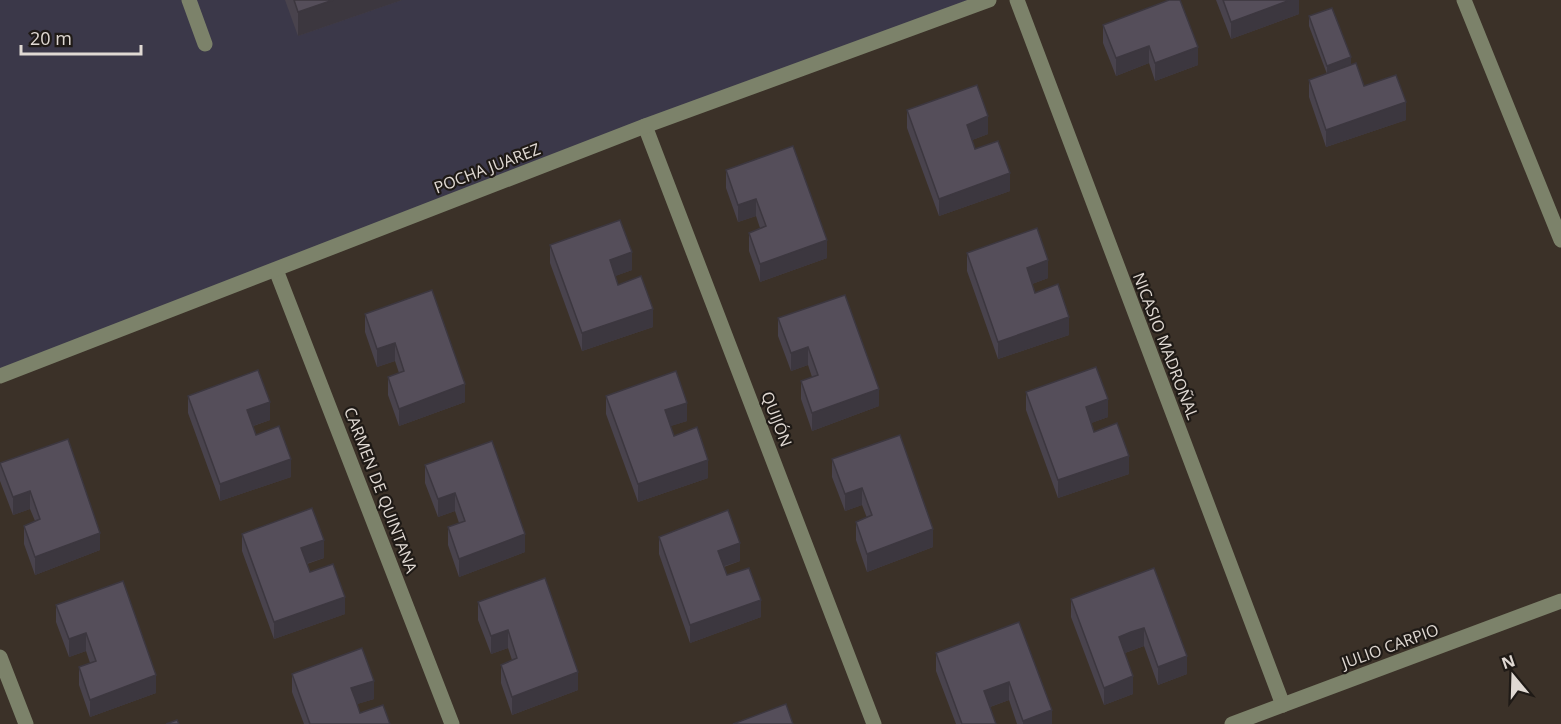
<svg xmlns="http://www.w3.org/2000/svg" width="1561" height="724" viewBox="0 0 1561 724" font-family="'Open Sans',sans-serif">
<rect width="100%" height="100%" fill="#3b3128"/>
<polygon fill="#3b3849" points="0,0 989,0 0,376"/>
<g fill="none" stroke-linecap="round" stroke-linejoin="round">
<g stroke="#7c826a" stroke-width="15">
<polyline points="189,0 205,44"/>
<polyline points="1017,0 1283,705"/>
<polyline points="1464,0 1561,240"/>
<polyline points="645,126 874,724"/>
<polyline points="276,270 452,724"/>
<polyline points="0,376 645,126 989,0"/>
<polyline points="0,657 26,724"/>
<polyline points="1232,724 1561,601"/>
</g>
</g>
<g fill="#49434d">
<polygon points="285,0 402,0 298,36"/>
<polygon points="1216,0 1299,0 1299,14 1231,39"/>
<polygon points="1309,16 1351,65 1364,86 1406,120 1326,147 1309,97 1309,80 1327,74 1309,26"/>
<polygon points="1103,25 1198,65 1155,81 1149,63 1116,76 1103,43"/>
<polygon points="907,110 988,134 972,140 975,149 1010,191 939,216 907,128"/>
<polygon points="726,170 827,258 760,282 749,251 749,233 760,228 756,216 738,222 726,188"/>
<polygon points="550,245 632,270 615,276 618,285 653,327 582,351 550,263"/>
<polygon points="967,253 1048,278 1032,284 1035,293 1069,335 998,359 967,271"/>
<polygon points="365,314 465,402 399,426 388,395 388,377 399,373 395,361 377,367 365,332"/>
<polygon points="778,318 879,406 812,431 801,399 801,381 812,377 808,365 791,371 778,336"/>
<polygon points="1026,392 1108,417 1091,423 1094,432 1129,474 1058,498 1026,410"/>
<polygon points="188,396 270,420 253,426 256,435 291,477 220,501 188,413"/>
<polygon points="606,396 687,421 670,426 674,436 708,478 638,502 606,414"/>
<polygon points="832,459 933,547 867,572 856,540 856,522 867,518 862,505 845,511 832,477"/>
<polygon points="0,463 100,550 35,575 24,544 24,526 35,521 30,509 13,515 0,481"/>
<polygon points="425,465 525,552 459,577 448,545 448,527 459,523 455,511 438,517 425,483"/>
<polygon points="242,534 324,558 307,564 310,572 345,614 274,639 242,551"/>
<polygon points="659,537 740,561 724,567 727,575 761,617 690,643 659,554"/>
<polygon points="1154,568 1187,674 1158,685 1144,646 1125,653 1133,694 1104,705 1071,617 1071,599"/>
<polygon points="478,602 578,690 512,715 501,683 501,665 512,660 508,648 491,654 478,620"/>
<polygon points="56,605 156,693 90,717 79,685 79,667 90,663 86,651 69,657 56,622"/>
<polygon points="1019,622 1052,724 1017,724 1009,700 990,707 996,724 956,724 936,671 936,653"/>
<polygon points="292,674 374,699 357,704 360,713 390,724 304,724 292,692"/>
</g>
<g fill="#3c373f">
<polygon points="333,0 402,0 298,36 298,12"/>
<polygon points="1290,0 1299,0 1299,14 1231,39 1231,22"/>
<polygon points="1149,46 1149,63 1116,76 1116,58"/>
<polygon points="1198,47 1198,65 1155,81 1155,63"/>
<polygon points="1351,57 1351,67 1327,76 1327,66"/>
<polygon points="1406,102 1406,120 1326,147 1326,130"/>
<polygon points="988,116 988,134 967,142 967,125"/>
<polygon points="1010,173 1010,191 939,216 939,199"/>
<polygon points="756,199 756,216 738,222 738,205"/>
<polygon points="827,240 827,258 760,282 760,264"/>
<polygon points="632,252 632,270 610,278 610,260"/>
<polygon points="1048,260 1048,278 1027,286 1027,268"/>
<polygon points="653,309 653,327 582,351 582,333"/>
<polygon points="1069,317 1069,335 998,359 998,342"/>
<polygon points="395,343 395,361 377,367 377,349"/>
<polygon points="808,347 808,365 791,371 791,353"/>
<polygon points="465,384 465,402 399,426 399,409"/>
<polygon points="879,389 879,406 812,431 812,413"/>
<polygon points="1108,399 1108,417 1086,425 1086,407"/>
<polygon points="270,402 270,420 247,428 247,410"/>
<polygon points="687,403 687,421 665,428 665,410"/>
<polygon points="1129,456 1129,474 1058,498 1058,480"/>
<polygon points="291,459 291,477 220,501 220,484"/>
<polygon points="708,460 708,478 638,502 638,484"/>
<polygon points="862,488 862,505 845,511 845,494"/>
<polygon points="30,491 30,509 13,515 13,497"/>
<polygon points="455,493 455,511 438,517 438,499"/>
<polygon points="933,529 933,547 867,572 867,554"/>
<polygon points="100,533 100,550 35,575 35,557"/>
<polygon points="525,534 525,552 459,577 459,559"/>
<polygon points="324,540 324,558 301,565 301,548"/>
<polygon points="740,543 740,561 718,568 718,551"/>
<polygon points="345,597 345,614 274,639 274,622"/>
<polygon points="761,600 761,617 690,643 690,625"/>
<polygon points="1144,628 1144,646 1119,655 1119,637"/>
<polygon points="508,630 508,648 491,654 491,636"/>
<polygon points="86,633 86,651 69,657 69,639"/>
<polygon points="1187,656 1187,674 1158,685 1158,667"/>
<polygon points="578,672 578,690 512,715 512,697"/>
<polygon points="156,675 156,693 90,717 90,700"/>
<polygon points="1133,676 1133,694 1104,705 1104,688"/>
<polygon points="374,681 374,699 351,706 351,688"/>
<polygon points="1009,682 1009,700 984,709 984,691"/>
<polygon points="1052,710 1052,724 1023,724 1023,721"/>
</g>
<g fill="#554e5a" stroke="#3c373f" stroke-width="1.5">
<polygon points="294,0 333,0 298,12"/>
<polygon points="1169,0 1180,0 1198,47 1155,63 1149,46 1116,58 1103,25"/>
<polygon points="1223,0 1290,0 1231,22"/>
<polygon points="1332,8 1351,57 1327,66 1309,16"/>
<polygon points="1356,63 1364,86 1396,75 1406,102 1326,130 1309,80"/>
<polygon points="977,85 988,116 967,125 975,149 998,141 1010,173 939,199 907,110"/>
<polygon points="793,146 827,240 760,264 749,233 766,226 756,199 738,205 726,170"/>
<polygon points="620,220 632,252 610,260 618,285 641,276 653,309 582,333 550,245"/>
<polygon points="1037,228 1048,260 1027,268 1035,293 1058,284 1069,317 998,342 967,253"/>
<polygon points="432,290 465,384 399,409 388,377 404,371 395,343 377,349 365,314"/>
<polygon points="845,295 879,389 812,413 801,381 818,375 808,347 791,353 778,318"/>
<polygon points="1096,367 1108,399 1086,407 1094,432 1117,423 1129,456 1058,480 1026,392"/>
<polygon points="258,370 270,402 247,410 256,435 279,426 291,459 220,484 188,396"/>
<polygon points="676,371 687,403 665,410 674,436 697,427 708,460 638,484 606,396"/>
<polygon points="900,435 933,529 867,554 856,522 872,515 862,488 845,494 832,459"/>
<polygon points="68,439 100,533 35,557 24,526 40,519 30,491 13,497 0,463"/>
<polygon points="492,441 525,534 459,559 448,527 465,521 455,493 438,499 425,465"/>
<polygon points="312,508 324,540 301,548 310,572 333,564 345,597 274,622 242,534"/>
<polygon points="728,510 740,543 718,551 727,575 749,568 761,600 690,625 659,537"/>
<polygon points="1154,568 1187,656 1158,667 1144,628 1131,632 1119,637 1133,676 1104,688 1071,599"/>
<polygon points="545,578 578,672 512,697 501,665 517,658 508,630 491,636 478,602"/>
<polygon points="123,581 156,675 90,700 79,667 96,661 86,633 69,639 56,605"/>
<polygon points="1019,622 1052,710 1023,721 1009,682 984,691 996,724 962,724 936,653"/>
<polygon points="362,648 374,681 351,688 356,701 360,713 383,705 390,724 310,724 292,674"/>
<polygon points="786,704 793,724 733,724"/>
<polygon points="177,720 179,724 166,724"/>
</g>
<g text-anchor="middle" dominant-baseline="central" stroke-width="4.5" stroke-linejoin="round" paint-order="stroke">
<g font-size="16" fill="#e0d9d3" stroke="#1f1a16">
<text transform="translate(487 168) rotate(-21)">POCHA JUAREZ</text>
<text transform="translate(1166 346) rotate(69)">NICASIO MADROÑAL</text>
<text transform="translate(777 419) rotate(69)">QUIJÓN</text>
<text transform="translate(381 490) rotate(69)">CARMEN DE QUINTANA</text>
<text transform="translate(1390 646) rotate(-20)">JULIO CARPIO</text>
</g>
</g>
<g transform="translate(1513 676) rotate(341)" stroke="#1f1a16" stroke-width="4.5" paint-order="stroke">
<path d="M0-4.5L10 22L0 15L-10 22Z" fill="#e0d9d3"/>
<text y="-9" font-size="16" font-weight="bold" text-anchor="middle" fill="#e0d9d3">N</text>
</g>
<path d="M21 45v9h120v-9" fill="none" stroke="#e0d9d3" stroke-width="3"/>
<text x="30" y="45" font-size="18" fill="#e0d9d3" stroke="#1f1a16" stroke-width="4.5" paint-order="stroke">20 m</text>
</svg>
